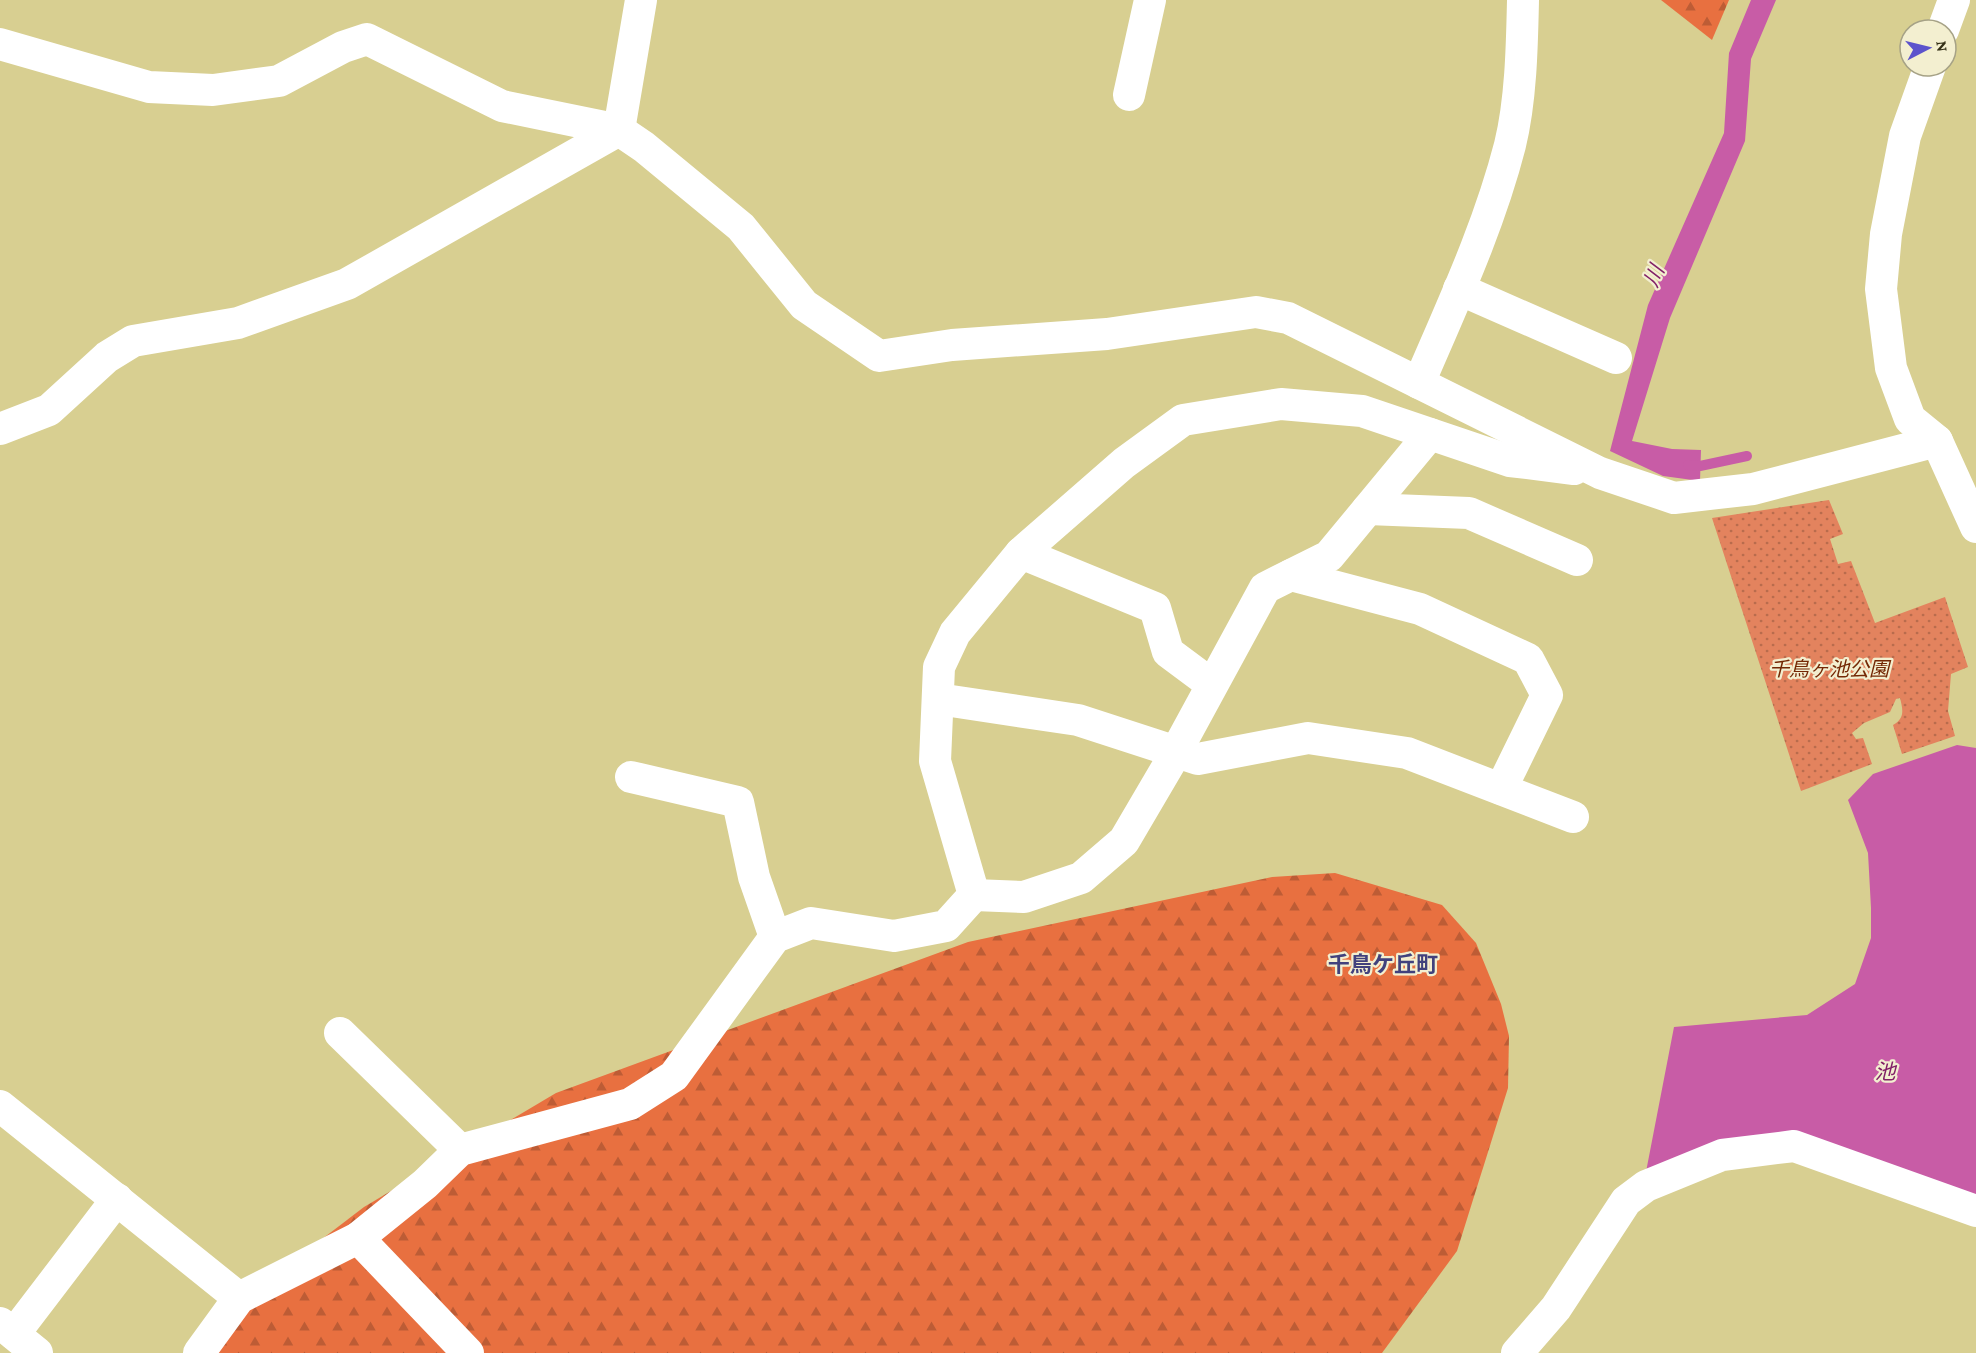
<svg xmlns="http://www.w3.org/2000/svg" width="1976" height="1353" viewBox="0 0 1976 1353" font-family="'Crimson Pro','Noto Sans JP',serif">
<defs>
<pattern id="forest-firs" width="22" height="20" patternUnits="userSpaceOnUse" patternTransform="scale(1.5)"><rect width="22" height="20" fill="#e87040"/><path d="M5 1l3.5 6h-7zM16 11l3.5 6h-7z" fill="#bd5c35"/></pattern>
<pattern id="park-dots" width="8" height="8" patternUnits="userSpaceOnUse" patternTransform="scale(1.5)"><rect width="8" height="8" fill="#e3835e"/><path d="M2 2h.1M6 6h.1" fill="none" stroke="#b96c4d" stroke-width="1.8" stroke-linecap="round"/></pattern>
</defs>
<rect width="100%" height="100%" fill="#d8cf91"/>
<g fill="url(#forest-firs)">
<polygon points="1661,0 1729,0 1712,40"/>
<polygon points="1335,873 1442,905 1476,943 1501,1004 1509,1036 1508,1088 1457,1251 1382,1353 212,1353 271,1278 364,1207 556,1093 968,942 1272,877"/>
</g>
<path fill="url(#park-dots)" d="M1829 500 1843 534 1830 539 1838 564 1851 561 1875 623 1945 597 1968 667 1951 674 1948 711 1955 736 1902 754 1893 725C1905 718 1903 710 1900 698L1896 699 1890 712 1864 723 1852 733 1856 739 1863 738 1872 764 1801 791 1712 518Z"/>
<g fill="#c85ca6">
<polygon points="1751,0 1776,0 1751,59 1745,141 1670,318 1632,441 1672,449 1701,450 1700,481 1663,476 1610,451 1648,305 1724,133 1729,53"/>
<polygon points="1957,745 1976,748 1976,1202 1794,1138 1645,1177 1674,1027 1807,1015 1855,984 1871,938 1871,908 1868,853 1848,800 1873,774"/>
</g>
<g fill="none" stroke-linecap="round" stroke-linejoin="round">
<polyline stroke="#c85ca6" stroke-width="10" points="1688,465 1700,466 1747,456"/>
<g stroke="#fff" stroke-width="32">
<polyline points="1943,30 1954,0"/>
<polyline points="0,44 149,87 213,90 279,81 343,47 367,39 502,106 619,130 644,147 741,227 804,305 879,356 952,345 1107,334 1256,312 1288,318 1600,473 1674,498 1753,489 1937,441"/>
<polyline points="1930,66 1905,136 1886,234 1881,289 1891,368 1910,419 1937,441 1976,527"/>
<polyline points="1129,95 1150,0"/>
<polyline points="1459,289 1616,358"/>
<path d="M1419 383C1452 306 1489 227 1510 145 1521 100 1522 46 1523 0"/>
<polyline points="0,429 49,410 107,357 133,341 238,323 347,284 619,130 641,0"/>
<polyline points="1368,509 1469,513 1577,560"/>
<polyline points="1021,553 1155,608 1168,652 1211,684"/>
<polyline points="1291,575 1420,609 1528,659 1547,695 1501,789"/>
<polyline points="938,699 1078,720 1198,759 1308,738 1407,753 1573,817"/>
<polyline points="631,777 738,802 754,877 775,937"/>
<polyline points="974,895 1024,897 1081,878 1124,841 1171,761 1265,588 1329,556 1430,434"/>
<polyline points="340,1033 460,1150"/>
<polyline points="0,1106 239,1298"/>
<polyline points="358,1238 468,1353"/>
<polyline points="0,1323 37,1353"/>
<polyline points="14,1334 117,1199"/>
<polyline points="199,1353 239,1298 358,1238 425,1184 460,1150 630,1104 674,1076 775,937 811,923 894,936 946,926 974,895 935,761 939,667 955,633 1021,553 1124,463 1183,420 1281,404 1362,411 1510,461 1574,469"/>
<polyline points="1517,1353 1556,1308 1626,1201 1646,1186 1722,1155 1794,1146 1976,1211"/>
</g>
</g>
<g text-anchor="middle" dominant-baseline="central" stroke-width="4.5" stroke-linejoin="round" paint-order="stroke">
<g font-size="20" font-style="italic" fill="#742804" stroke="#f3efd0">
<text x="1829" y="669">千鳥ヶ池公園</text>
</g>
<g font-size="21" font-style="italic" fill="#822067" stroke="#f3efd0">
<text transform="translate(1654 276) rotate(-67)">川</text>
<text x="1885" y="1072">池</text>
</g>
<g font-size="22" font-weight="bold" fill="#41417d" stroke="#f3efd0">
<text x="1383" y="964">千鳥ケ丘町</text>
</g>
</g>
<g transform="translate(1928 48) rotate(83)"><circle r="28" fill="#f3efd0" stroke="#a6a286" stroke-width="1.5"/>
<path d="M0-4.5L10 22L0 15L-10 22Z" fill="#5c53cc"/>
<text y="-9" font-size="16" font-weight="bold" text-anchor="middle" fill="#332f16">N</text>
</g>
</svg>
